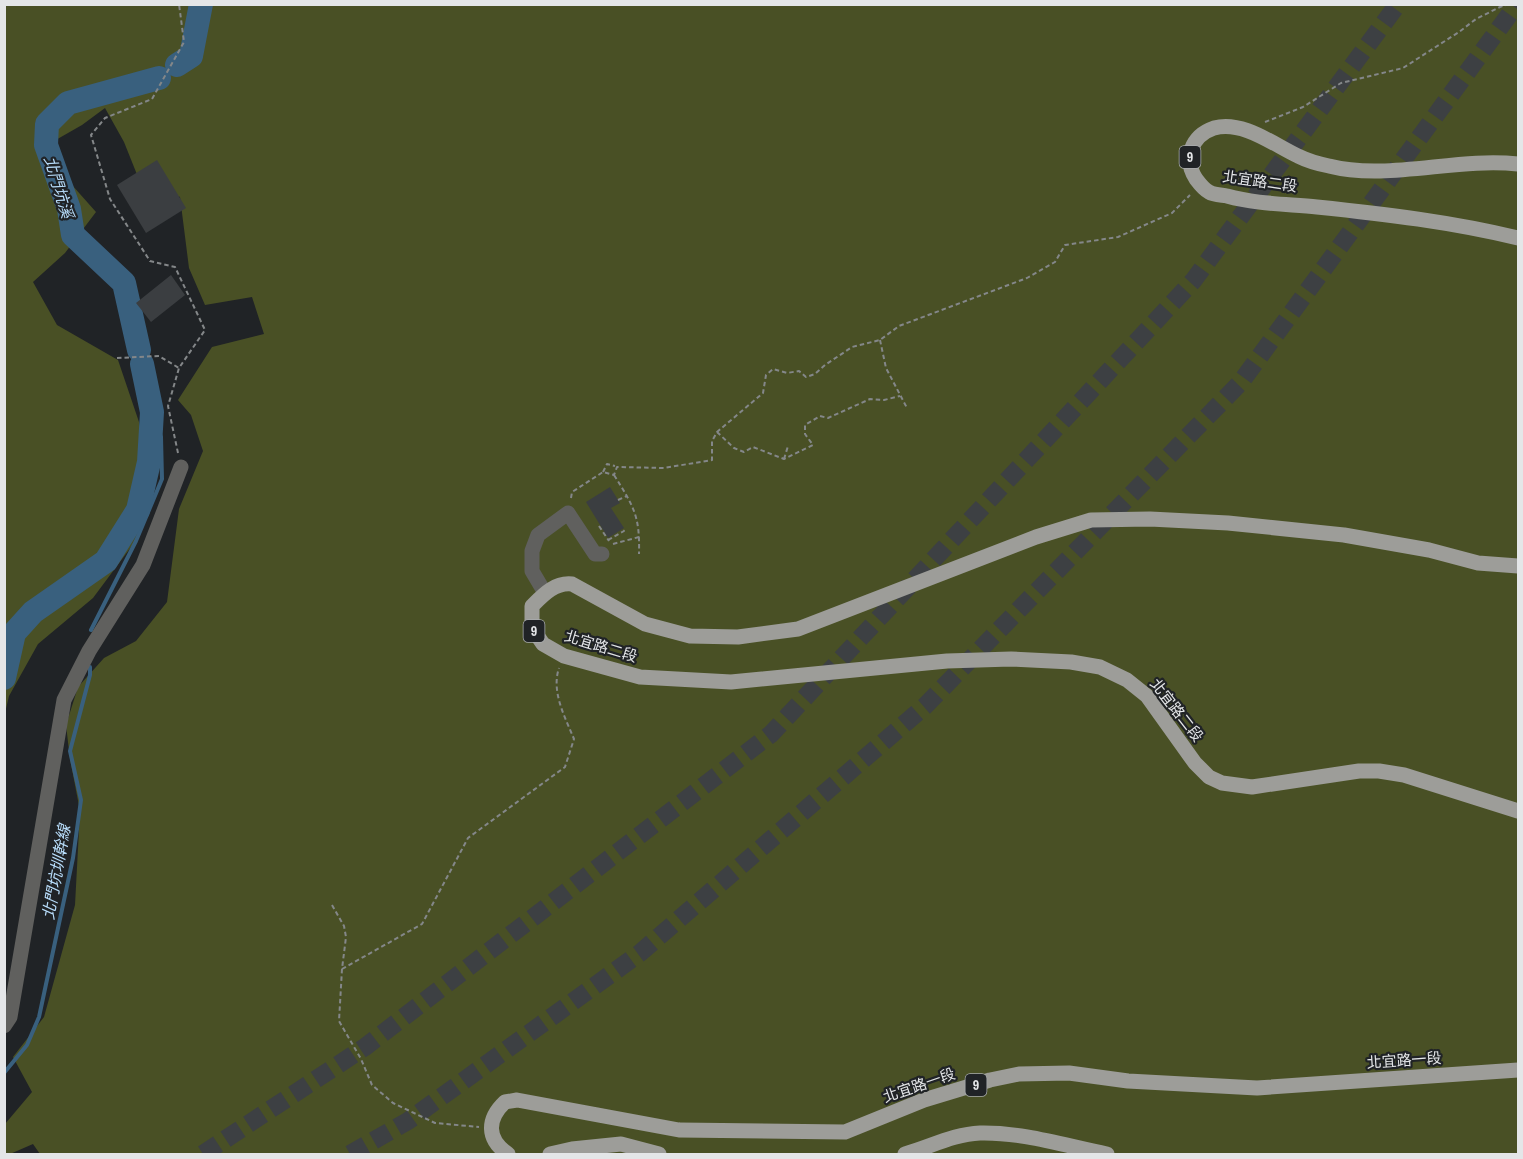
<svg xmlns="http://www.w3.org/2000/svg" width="1523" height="1159" viewBox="0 0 1523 1159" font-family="'Archivo Narrow','Noto Sans TC',sans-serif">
<rect width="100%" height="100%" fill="#202326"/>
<polygon fill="#495025" points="5,5 1518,5 1518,1154 40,1154 33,1144 10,1154 5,1154 5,1124 32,1092 13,1057 44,1017 75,905 80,811 70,759 66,725 78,687 104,658 136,641 167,602 179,509 203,451 191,415 178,400 212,347 264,334 252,297 205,305 189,268 180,197 138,177 124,142 105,108 82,125 40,149 96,212 65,253 33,282 57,325 118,360 139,422 153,497 134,543 93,598 38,644 9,696 5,713"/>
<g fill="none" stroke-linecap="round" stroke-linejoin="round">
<g stroke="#39607e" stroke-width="4">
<polyline points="91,630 136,541 162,479 161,437 152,412"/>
<polyline points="4,1073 27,1045 39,1017 73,858 81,800 70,751 90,675 90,667"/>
</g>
<g stroke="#39607e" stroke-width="24">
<polyline points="177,65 191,56 201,4"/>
<polyline points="139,350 124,283 73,235 69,209 46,145 47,124 68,103 159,78"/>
<polyline points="4,678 14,633 33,612 106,561 138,510 149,462 152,412 142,364"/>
</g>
</g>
<g fill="#3b3e41">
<polygon points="157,160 186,208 146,233 117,185"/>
<polygon points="171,275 185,295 151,322 136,303"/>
<polygon points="610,487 620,503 611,508 624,528 608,538 586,502"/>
</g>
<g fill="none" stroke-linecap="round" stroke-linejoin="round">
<g stroke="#3d4043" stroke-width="18" stroke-dasharray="18 9" stroke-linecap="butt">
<polyline points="203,1154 365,1047 771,734 1193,281 1398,4"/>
<polyline points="350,1154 408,1121 640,953 925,706 1241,382 1517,4"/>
</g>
<g stroke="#848789" stroke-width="2" stroke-dasharray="4.5 3" stroke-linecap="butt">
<polyline points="1265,122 1303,107 1341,83 1403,68 1459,32 1476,19 1500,7 1509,4"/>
<polyline points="880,340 886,368 907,408"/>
<polyline points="117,358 159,356 179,368"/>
<polyline points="717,432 734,448 744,452 753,447 784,459 813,445 805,434 805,425 820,416 828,418 870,399 884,400 900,396"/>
<polyline points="178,453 168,406 179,368 205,330 175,267 150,261 110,199 91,135 105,118 152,99 184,42 179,4"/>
<polyline points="784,459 788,446"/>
<polyline points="603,472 607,464 615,466"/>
<path d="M614 475C634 507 640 516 639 554"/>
<polyline points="571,498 572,492 603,472 614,475 617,467 664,468 712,460 712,441 717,432 763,393 766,375 773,369 787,373 799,371 806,377 815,374 825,365 852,347 880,340 899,326 1027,278 1055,262 1065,245 1118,237 1172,213 1190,195"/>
<polyline points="618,500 627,496"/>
<polyline points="599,526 609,541"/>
<polyline points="608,540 624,531 622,529"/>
<polyline points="613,544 639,537"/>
<polyline points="332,905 344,926 346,937 342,969 339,1021 361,1059 372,1085 393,1103 435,1123 479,1127"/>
<path d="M342 969 422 924 468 838 565 767 574 739C565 717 551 692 559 668"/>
</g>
<g stroke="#60605e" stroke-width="15">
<polyline points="545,593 532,571 532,551 538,535 568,513 595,554 602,554"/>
<polyline points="4,1026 10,1017 64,700 89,651 143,565 181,467"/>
</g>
<g stroke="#9d9d99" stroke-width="15">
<path d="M1518 164C1457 157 1388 181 1329 166 1319 164 1308 161 1298 156 1274 145 1243 120 1214 128 1191 136 1183 159 1196 179 1199 183 1205 190 1209 192 1214 195 1222 195 1227 196 1256 204 1287 204 1317 207 1385 214 1452 222 1518 238"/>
<path d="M1518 566 1478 563 1429 550 1344 535 1228 523 1150 519 1091 520 1036 537 798 629 738 637 690 636 645 624 572 584C555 582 543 595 532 606V628L543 644 564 656 640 677 731 682 947 661 1011 659 1071 662 1100 667 1127 680 1147 696 1195 763 1209 777 1222 783 1252 787 1359 771H1379L1404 775 1518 811"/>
<path d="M508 1154C486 1139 487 1119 505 1102L517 1100 679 1130 845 1132 924 1100 990 1080 1019 1074 1069 1073 1128 1081 1257 1088 1518 1070"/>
<polyline points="550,1154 572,1149 621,1144 659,1154"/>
<path d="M905 1154C930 1147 954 1134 980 1133 1023 1132 1066 1146 1107 1154"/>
</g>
</g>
<g text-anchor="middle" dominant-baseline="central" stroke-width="4.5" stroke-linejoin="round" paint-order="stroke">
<g fill="#202326" stroke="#a9acae" stroke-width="1.5">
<rect x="1179.5" y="146" width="21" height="22" rx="4.5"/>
<rect x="523.5" y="620" width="21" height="22" rx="4.5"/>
<rect x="965.5" y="1074" width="21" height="22" rx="4.5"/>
</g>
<g font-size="14" font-weight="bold" fill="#e4e6e8">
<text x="1190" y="157">9</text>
<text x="534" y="631">9</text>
<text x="976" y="1085">9</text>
</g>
<g font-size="15" fill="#e4e6e8" stroke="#202326">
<text transform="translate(1260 181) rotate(8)">北宜路二段</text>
<text transform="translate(601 646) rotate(17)">北宜路二段</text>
<text transform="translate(1177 710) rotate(52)">北宜路二段</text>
<text transform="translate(1404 1060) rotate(-4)">北宜路一段</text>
<text transform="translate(919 1085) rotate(-19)">北宜路一段</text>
</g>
<g font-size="16" font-style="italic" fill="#b7dcfa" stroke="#202326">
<text transform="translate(59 187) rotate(73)">北門坑溪</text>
<text transform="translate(56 872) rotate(-80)">北門坑圳幹線</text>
</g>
</g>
<rect width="1523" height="1159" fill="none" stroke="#e4e6e8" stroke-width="12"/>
</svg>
